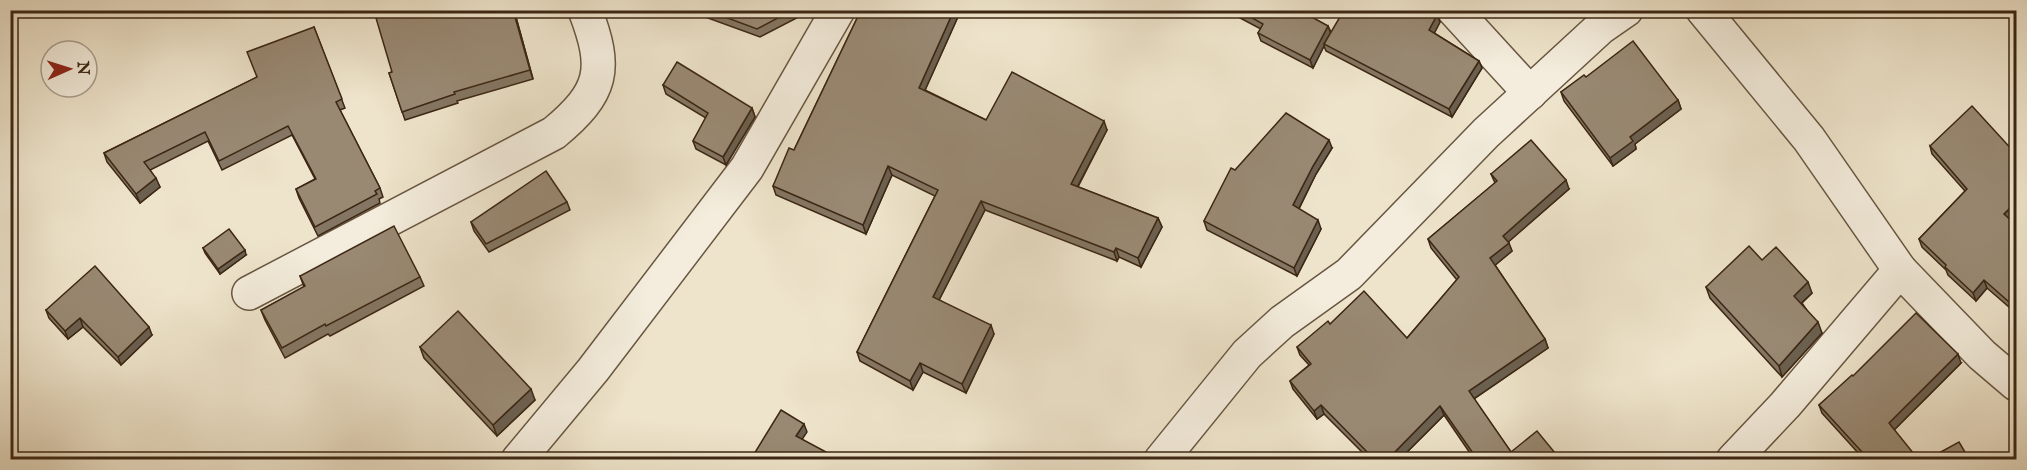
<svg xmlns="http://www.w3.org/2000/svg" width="2027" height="470" viewBox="0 0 2027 470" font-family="'IM FELL English',serif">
<rect width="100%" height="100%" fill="#eee4cb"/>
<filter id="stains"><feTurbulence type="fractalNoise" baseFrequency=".00333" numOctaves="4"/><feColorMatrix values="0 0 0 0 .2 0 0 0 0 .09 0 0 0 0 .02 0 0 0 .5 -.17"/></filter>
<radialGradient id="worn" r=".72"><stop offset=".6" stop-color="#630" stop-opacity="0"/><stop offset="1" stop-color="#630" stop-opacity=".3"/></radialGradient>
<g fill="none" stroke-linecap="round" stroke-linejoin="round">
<g stroke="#685642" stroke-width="36">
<g id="street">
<polyline points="1454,10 1530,93"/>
<polyline points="1703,10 1809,139 1900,270 1982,355 2016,384"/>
<path d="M249 293 554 133C603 92 608 70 585 10"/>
<polyline points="518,460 593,370 747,168 838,10"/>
<polyline points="1161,460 1247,354 1282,322 1349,274 1486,133 1600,28 1626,10"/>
<polyline points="1733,460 1785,405 1900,270"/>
</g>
</g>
<use href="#street" stroke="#f4eddd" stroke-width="33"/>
</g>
<g fill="#847663" stroke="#3c2714" stroke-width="1.5">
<polygon points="401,10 514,10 533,79 457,101 458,103 405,120 389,73 392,72"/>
<polygon points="686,10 812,10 760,37"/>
<polygon points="861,10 961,10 925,90 986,120 1107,130 1078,187 1158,218 1162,227 1141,267 1119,257 1117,261 985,210 939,300 994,334 966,393 923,372 913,390 860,361 857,352 935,196 892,175 866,234 776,195 773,186 794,150"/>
<polygon points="1225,10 1299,10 1328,26 1331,32 1437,15 1440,22 1434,33 1479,61 1482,68 1452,117 1326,51 1324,46 1313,68 1261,41 1258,33 1261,29"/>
<polygon points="314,27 345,108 340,110 380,188 383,197 379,199 380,203 318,236 299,198 296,189 315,179 292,135 222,170 208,141 150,170 160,187 140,203 107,162 104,153 257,77"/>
<polygon points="1586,77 1678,100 1681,109 1635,144 1636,149 1613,166 1564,101 1561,92"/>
<polygon points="663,85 752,108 755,117 726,165 696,149 693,141 706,118 666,94"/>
<polygon points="1930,146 2016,213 2010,219 2016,225 2016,313 1987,288 1976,301 1948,275 1946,270 1922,247 1919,239 1965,191 1932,154"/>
<polygon points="1332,148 1316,174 1299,209 1321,229 1297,276 1207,230 1204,221 1235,170"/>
<polygon points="1491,174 1569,189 1508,242 1512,251 1495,265 1545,339 1548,348 1474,399 1511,452 1560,459 1474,459 1444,415 1400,459 1369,459 1324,414 1317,419 1293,389 1290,381 1309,365 1300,355 1297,347 1330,324 1407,338 1457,280 1431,248 1428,239 1495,183"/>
<polygon points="567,202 570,210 489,252 474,231 471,222"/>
<polygon points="203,248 246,255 220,274 205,253"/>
<polygon points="1762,260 1812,293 1802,303 1822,333 1782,377 1710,298 1706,287"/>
<polygon points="300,276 420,277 424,286 330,336 328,334 285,358 265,320 261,310 304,287"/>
<polygon points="46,310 152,335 121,365 83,327 68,339 49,318"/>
<polygon points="420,347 535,400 497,436 424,358"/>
<polygon points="1961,363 1894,430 1860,455 1822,413 1819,405 1853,376"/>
</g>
<g fill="#6b6050" stroke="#3c2714" stroke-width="1.5">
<polygon points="513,10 514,10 533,79 530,70"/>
<polygon points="954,10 961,10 922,97 919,88"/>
<polygon points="1437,15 1440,22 1432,38 1429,30"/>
<polygon points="1328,26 1331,34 1324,44 1324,46 1313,68 1310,60"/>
<polygon points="1479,61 1482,68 1452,117 1449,109"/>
<polygon points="1678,100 1681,109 1635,144 1636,149 1613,166 1610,158 1630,137"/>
<polygon points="752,108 755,117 726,165 723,157"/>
<polygon points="1104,121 1107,130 1074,193 1071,184"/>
<polygon points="1329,140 1332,148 1316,174 1296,214 1293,205 1313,166"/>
<polygon points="888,166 892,175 866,234 863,225"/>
<polygon points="156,178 160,187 140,203 136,194"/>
<polygon points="1566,180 1569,189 1506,244 1503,236"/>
<polygon points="981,201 985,210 936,306 933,297"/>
<polygon points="2016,202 2016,213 2007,222 2004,214"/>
<polygon points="1158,218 1162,227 1141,267 1138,258"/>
<polygon points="1318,220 1321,229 1297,276 1294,268"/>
<polygon points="1509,243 1512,251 1493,267 1490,258"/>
<polygon points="1116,248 1119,257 1117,261 1114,252"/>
<polygon points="245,250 246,255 220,274 218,269"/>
<polygon points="1984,280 1987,288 1976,301 1973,293"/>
<polygon points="1808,282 1812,293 1798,306 1794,296"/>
<polygon points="80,318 83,327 68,339 65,331"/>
<polygon points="1818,322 1822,333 1782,377 1779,366"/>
<polygon points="991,325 994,334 966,393 962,384"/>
<polygon points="149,327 152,335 121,365 118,357"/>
<polygon points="1545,339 1548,348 1472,400 1469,391"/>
<polygon points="1958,354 1961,363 1892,432 1889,423"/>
<polygon points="920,363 923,372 913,390 910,381"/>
<polygon points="531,389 535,400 497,436 493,425"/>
<polygon points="1321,405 1324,414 1317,419 1314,411"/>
<polygon points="1440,406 1444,415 1400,459 1388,459"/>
<polygon points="804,424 807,432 799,444 796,436"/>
</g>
<g fill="#998973" stroke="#3c2714" stroke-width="1.5">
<polygon points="401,10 513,10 530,70 454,92 455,94 402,112 389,73 392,72 376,18"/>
<polygon points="706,10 793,10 757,29"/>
<polygon points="861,10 954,10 919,88 986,120 1012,72 1104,121 1071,184 1158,218 1138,258 1116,248 1114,252 981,201 933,297 991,325 962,384 920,363 910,381 857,352 938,190 888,166 863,225 773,186 789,148 794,150"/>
<polygon points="1238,10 1299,10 1328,26 1310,60 1258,33 1263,24"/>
<polygon points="1344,10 1429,10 1437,15 1429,30 1479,61 1449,109 1324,44"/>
<polygon points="314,27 342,99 336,102 380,188 375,191 377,194 315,227 296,189 316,179 288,126 219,161 205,132 144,162 156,178 136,194 104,153 257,77 247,52"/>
<polygon points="1633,41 1678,100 1630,137 1633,141 1610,158 1561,92 1584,75 1586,77"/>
<polygon points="677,62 752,108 723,157 693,141 708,113 663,85"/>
<polygon points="1972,106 2016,154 2016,202 2004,214 2016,225 2016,308 1984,280 1973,293 1945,267 1946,265 1919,239 1967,189 1930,146"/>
<polygon points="1286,113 1329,140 1313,166 1293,205 1318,220 1294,268 1204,221 1231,168 1235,170"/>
<polygon points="1531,140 1566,180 1503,236 1509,243 1490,258 1545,339 1469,391 1511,452 1537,431 1560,459 1477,459 1440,406 1388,459 1374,459 1321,405 1314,411 1290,381 1311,364 1297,347 1328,321 1330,324 1364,291 1407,338 1459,277 1428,239 1497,181 1491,174"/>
<polygon points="546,171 567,202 486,244 471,222"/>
<polygon points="394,226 420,277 326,326 325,324 282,348 261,310 305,286 300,276"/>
<polygon points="229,229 245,250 218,269 203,248"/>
<polygon points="1749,246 1762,260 1776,247 1808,282 1794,296 1818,322 1779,366 1706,287"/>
<polygon points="95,266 149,327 118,357 80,318 65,331 46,310"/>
<polygon points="458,311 531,389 493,425 420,347"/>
<polygon points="1916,313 1958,354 1889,423 1918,459 1855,459 1862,452 1819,405 1852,375 1853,376"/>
<polygon points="781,410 804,424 796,436 839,459 751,459"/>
<polygon points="1959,442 1969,459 1928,459"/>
<polygon points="152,453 160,459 146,459"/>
</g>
<rect width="2027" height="470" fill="none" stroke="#eee4cb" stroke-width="36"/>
<rect x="12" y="12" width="2003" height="446" fill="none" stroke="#3c2714" stroke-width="3"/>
<rect x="18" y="18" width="1991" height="434" fill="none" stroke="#3c2714" stroke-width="1.5"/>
<g transform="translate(69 69) rotate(87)"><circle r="28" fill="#f4eddd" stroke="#aa9e8d" stroke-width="1.5"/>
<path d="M0-4.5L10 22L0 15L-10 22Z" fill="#8f2418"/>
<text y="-9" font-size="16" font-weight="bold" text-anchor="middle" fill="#3c2714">N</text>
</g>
<rect width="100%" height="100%" filter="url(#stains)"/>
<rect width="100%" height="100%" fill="url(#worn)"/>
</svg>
